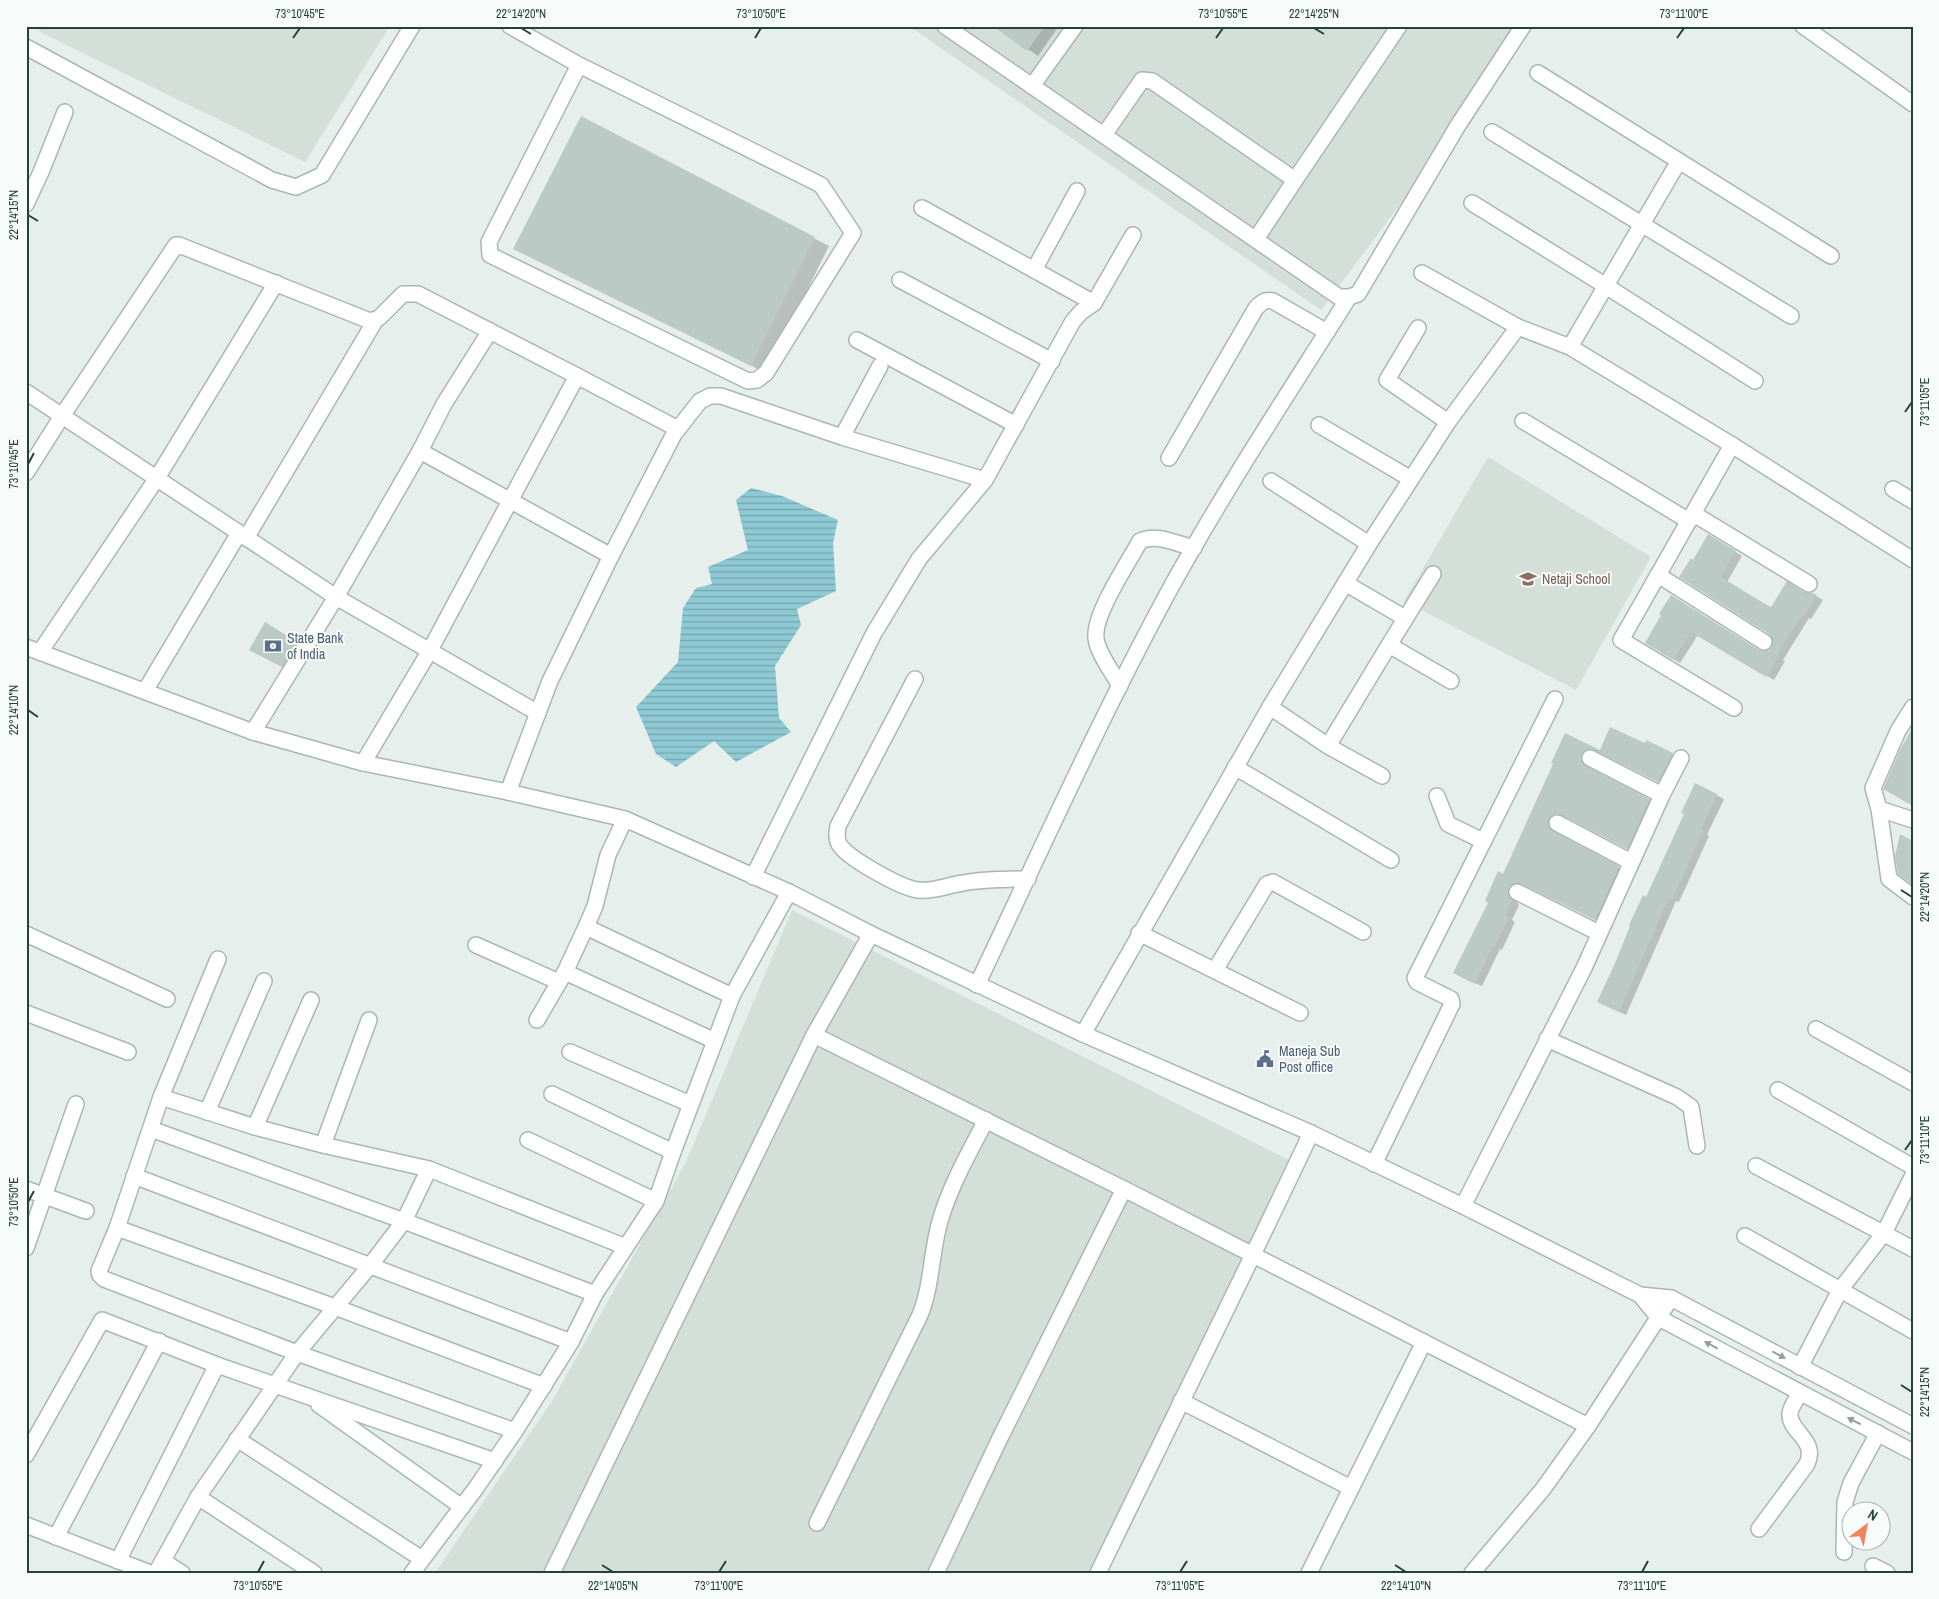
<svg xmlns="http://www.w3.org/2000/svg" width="1939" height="1599" viewBox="0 0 1939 1599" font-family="'Archivo Narrow',sans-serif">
<defs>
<pattern id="water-rules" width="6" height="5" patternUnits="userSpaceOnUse" patternTransform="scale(1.25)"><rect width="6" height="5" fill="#8ec9d4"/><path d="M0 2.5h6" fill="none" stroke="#74a5ad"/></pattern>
</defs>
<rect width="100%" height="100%" fill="#e6efeb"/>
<g fill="#d4dfda">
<polygon points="32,26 390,26 305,162 46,35"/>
<polygon points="909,26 1534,26 1321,310"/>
<polygon points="1488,457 1651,557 1576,690 1404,601"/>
<polygon points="792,910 1303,1167 1108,1573 435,1573 552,1401 686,1162"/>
</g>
<polygon fill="url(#water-rules)" points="751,488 782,496 838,520 833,543 836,591 797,609 801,625 775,666 779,718 791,732 736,762 714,741 676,767 656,754 636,707 678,662 683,608 696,588 712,584 708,567 748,550 736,500"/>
<g fill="#0003">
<polygon points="995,26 1059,26 1038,56"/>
<polygon points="581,118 829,246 766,373 529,256"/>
<polygon points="1709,535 1742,556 1727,582 1772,608 1804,593 1812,594 1823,600 1811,619 1809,618 1783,660 1785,661 1774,680 1698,635 1680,663 1646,643 1663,615 1759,651 1769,652 1775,643 1770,633 1693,561"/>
<polygon points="265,624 303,647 289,670 257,654"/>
<polygon points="1565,735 1600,751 1645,745 1646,742 1679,758 1665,785 1602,753 1591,754 1587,762 1592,771 1656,804 1634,852 1569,818 1560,818 1555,823 1555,833 1559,836 1625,871 1602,923 1529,887 1523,886 1515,892 1514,898 1519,905 1512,920 1515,922 1502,950 1500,949 1482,986 1461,977 1504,875 1555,764"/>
<polygon points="1696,785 1724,799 1707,835 1709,836 1679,902 1676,901 1626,1015 1605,1005 1647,898 1685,814"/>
</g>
<g fill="#bbcac4">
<polygon points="993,26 1045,26 1027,51"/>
<polygon points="581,116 815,237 751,366 513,249"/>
<polygon points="1708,534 1736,551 1721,577 1768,606 1771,607 1787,581 1804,592 1812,593 1817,595 1804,616 1802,615 1777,655 1779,656 1766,677 1691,632 1673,660 1645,643 1661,615 1659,614 1671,595 1759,650 1768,650 1772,647 1772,638 1769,634 1679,577 1691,558 1693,560"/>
<polygon points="265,622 297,642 282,667 249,650"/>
<polygon points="1610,727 1645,743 1646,740 1673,753 1658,782 1594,750 1585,750 1582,754 1582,763 1586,766 1650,799 1627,849 1561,815 1552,815 1549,819 1549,828 1553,831 1619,866 1595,920 1521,884 1512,884 1508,892 1512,900 1505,916 1509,917 1495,947 1493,946 1475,984 1453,973 1488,903 1485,901 1498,871 1503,874 1553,764 1551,763 1565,733 1600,750"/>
<polygon points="1913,727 1913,806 1883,789 1901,748"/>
<polygon points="1695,783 1717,794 1701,830 1703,831 1672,900 1669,898 1619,1012 1597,1002 1616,961 1630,926 1629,925 1643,895 1646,897 1684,814 1681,813"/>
<polygon points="1900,834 1913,841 1913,885 1898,874 1895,856"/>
</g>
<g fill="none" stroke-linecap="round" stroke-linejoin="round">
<g stroke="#a8b8b2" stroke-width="18">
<g id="minor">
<polyline points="510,26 579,65 821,185 853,233 766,373 757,380 748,381 490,255 489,242 579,65"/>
<polyline points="945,26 1032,86 1075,26"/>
<polyline points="1803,26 1913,104"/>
<polyline points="26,47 272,180 296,187 322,175 412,26"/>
<polyline points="1538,73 1831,256"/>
<polyline points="1032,86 1339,297 1349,297 1358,294 1457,127 1523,26"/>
<polyline points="1492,132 1791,316"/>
<polyline points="1104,135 1142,80 1152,81 1295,180 1399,26"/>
<polyline points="1472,203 1606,286 1755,381"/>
<polyline points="26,204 41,172 65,112"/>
<polyline points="922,208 1094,303"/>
<polyline points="1256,239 1295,180"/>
<polyline points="1034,270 1077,191"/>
<polyline points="1422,273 1518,327 1570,347 1679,161"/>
<polyline points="900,280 1052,361"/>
<polyline points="1418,328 1387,380 1448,422"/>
<polyline points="857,340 1016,425"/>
<polyline points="1570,347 1732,445 1913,560"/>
<polyline points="26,392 336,597 538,713"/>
<polyline points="1523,421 1689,521"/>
<polyline points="1319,425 1411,479"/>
<polyline points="842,437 880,366"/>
<polyline points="1732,445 1621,640 1734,708"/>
<polyline points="420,451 444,404 490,331"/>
<path d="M1169 458 1256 308C1262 302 1265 299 1273 301L1327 332"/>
<polyline points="26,473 62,416 176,245 179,245 370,321 379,318 403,294 418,294 577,376"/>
<polyline points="985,480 1073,321 1081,312 1094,303 1133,235"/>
<polyline points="1271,481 1369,544"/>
<polyline points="1893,489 1913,501"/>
<polyline points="1694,514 1809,584"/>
<polyline points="246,538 375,321"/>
<polyline points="1658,575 1764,642"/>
<polyline points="1345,583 1405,618"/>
<polyline points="1389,645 1433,574"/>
<polyline points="26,647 253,732 363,763 508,792 625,819 789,892 871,934 1083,1034 1311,1133 1463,1206 1640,1295 1659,1318 1913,1452"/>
<polyline points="40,652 157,478 276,283"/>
<path d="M915 679 838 826C837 833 836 838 839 844 847 858 901 888 918 890 933 892 948 885 963 883 984 879 1007 879 1028 879"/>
<path d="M1120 686C1113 673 1097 652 1096 638 1093 615 1128 563 1140 541 1156 533 1177 544 1194 548"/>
<polyline points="145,691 239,533"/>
<polyline points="1270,707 1328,746 1382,776"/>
<polyline points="1913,707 1898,731 1873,788 1879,809 1889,879 1913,897"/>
<polyline points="253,732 336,597 420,451 611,556"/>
<polyline points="1328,746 1389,645 1451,681"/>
<polyline points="1590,758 1662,795"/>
<polyline points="363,763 429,652 577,376 678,429"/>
<polyline points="1235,767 1391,860"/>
<polyline points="508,792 550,681 611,556 674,434 700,401 710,396 721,396 842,437 985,480 919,559 874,633 753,877"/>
<polyline points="1437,796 1448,824 1483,841"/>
<polyline points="1879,809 1913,820"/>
<polyline points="1557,823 1631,862"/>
<polyline points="1517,892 1599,933"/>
<polyline points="586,927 732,996"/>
<polyline points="1139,933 1300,1013"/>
<polyline points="26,934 167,999"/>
<polyline points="476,945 559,982"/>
<polyline points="218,959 161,1097 117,1228 99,1271 100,1275 104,1279 297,1353 515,1431"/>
<polyline points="1215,970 1267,884 1273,882 1363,932"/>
<polyline points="565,972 715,1041"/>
<path d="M977 985C1040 852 1100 718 1170 589 1225 489 1288 394 1349 297"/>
<polyline points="26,1013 128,1052"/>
<polyline points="537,1020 565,972 586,927 595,906 608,855 625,819"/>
<polyline points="1816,1029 1913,1083"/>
<polyline points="1083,1034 1270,707 1369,544 1448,422 1518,327"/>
<polyline points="814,1035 1124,1189 1000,1438 936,1573"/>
<polyline points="1547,1039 1677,1097 1691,1107 1697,1146"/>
<polyline points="570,1052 690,1104"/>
<polyline points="1778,1090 1913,1167"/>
<polyline points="552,1094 673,1152"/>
<polyline points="161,1097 255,1127 323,1145 429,1169 626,1247"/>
<polyline points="207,1112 264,981"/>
<polyline points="255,1127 311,1000"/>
<polyline points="151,1129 404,1221 429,1169"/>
<polyline points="528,1140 656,1201"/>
<polyline points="323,1145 369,1020"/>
<polyline points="1374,1164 1452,1004 1451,999 1417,982 1415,978 1555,699"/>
<polyline points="1756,1166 1913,1249"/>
<polyline points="134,1176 571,1342"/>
<polyline points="26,1189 86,1211"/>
<polyline points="1124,1189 1588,1426"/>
<polyline points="1463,1206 1584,968 1662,795 1681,758"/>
<polyline points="117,1228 335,1307 544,1386"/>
<polyline points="1745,1236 1913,1331"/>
<polyline points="26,1248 76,1104"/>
<polyline points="1640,1295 1671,1298 1913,1426"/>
<polyline points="1800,1367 1840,1290 1884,1233 1913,1175"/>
<polyline points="1181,1401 1351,1488"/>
<polyline points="319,1405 462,1507"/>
<polyline points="237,1439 422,1559"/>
<polyline points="26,1455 102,1320 217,1365 495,1461"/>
<polyline points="198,1497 314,1573"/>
<path d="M817 1523 920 1315C932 1286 931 1252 940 1221 950 1186 969 1153 986 1120"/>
<polyline points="26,1525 150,1573"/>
<path d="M1759 1529 1807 1464C1818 1440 1789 1432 1790 1414 1790 1407 1797 1399 1800 1393"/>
<polyline points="56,1537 159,1341"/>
<polyline points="1844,1552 1845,1502 1851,1483 1878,1433"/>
<polyline points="118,1561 217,1365"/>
<polyline points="163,1561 182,1573"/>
<polyline points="1873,1566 1887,1573"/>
<polyline points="156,1573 198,1497 297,1353 369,1267 404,1221 595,1294"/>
<polyline points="412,1573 476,1488 515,1431 571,1342 595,1294 656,1201 673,1152 732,996 789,892"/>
<polyline points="552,1573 814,1035 871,934"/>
<path d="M1098 1573C1169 1426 1242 1280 1311 1133"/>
<polyline points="1309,1573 1424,1342"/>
<polyline points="1472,1573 1543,1489 1588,1426 1671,1298"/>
</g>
</g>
<use href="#minor" stroke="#fff" stroke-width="15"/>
</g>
<defs><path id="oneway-solid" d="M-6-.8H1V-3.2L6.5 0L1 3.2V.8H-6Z" transform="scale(1.25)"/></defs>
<g fill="#92a09c">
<use href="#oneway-solid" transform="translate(1711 1345) rotate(-152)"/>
<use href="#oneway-solid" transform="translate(1779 1355) rotate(28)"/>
<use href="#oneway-solid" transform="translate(1854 1421) rotate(-153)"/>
</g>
<path fill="none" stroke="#24423a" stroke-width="2" d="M521 28 531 34M1314 28 1324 34M293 38 300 28M755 38 761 28M1216 38 1223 28M1677 38 1684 28M28 215 38 221M1905 412 1912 402M28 464 34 453M28 710 38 717M1901 890 1912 897M1905 1150 1912 1140M28 1202 34 1191M1901 1385 1912 1392M602 1565 613 1572M1395 1565 1406 1572M258 1572 264 1561M719 1572 726 1561M1180 1572 1187 1561M1642 1572 1648 1561"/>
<defs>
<g id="school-bare" transform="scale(1.35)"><path d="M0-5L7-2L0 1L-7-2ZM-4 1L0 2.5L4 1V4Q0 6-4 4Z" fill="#8d6e63" stroke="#f7fbf9" stroke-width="2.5" paint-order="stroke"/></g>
<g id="bank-bare" transform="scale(1.35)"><path d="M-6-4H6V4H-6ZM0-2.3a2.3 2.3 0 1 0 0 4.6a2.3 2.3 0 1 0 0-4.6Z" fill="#5c6f8a" stroke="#f7fbf9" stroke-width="2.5" paint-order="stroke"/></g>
<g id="civic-bare" transform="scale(1.35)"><path d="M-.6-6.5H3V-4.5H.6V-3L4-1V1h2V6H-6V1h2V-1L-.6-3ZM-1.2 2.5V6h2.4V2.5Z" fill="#5c6f8a" stroke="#f7fbf9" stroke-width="2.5" paint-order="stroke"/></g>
</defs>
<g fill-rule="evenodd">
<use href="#school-bare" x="1528" y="579"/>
<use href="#bank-bare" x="273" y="646"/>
<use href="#civic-bare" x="1265" y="1059"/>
</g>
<g text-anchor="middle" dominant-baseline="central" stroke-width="4" stroke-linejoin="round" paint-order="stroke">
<g font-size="14" fill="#785e54" stroke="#f7fbf9" text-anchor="start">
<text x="1542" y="579">Netaji School</text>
</g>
<g font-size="14" fill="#4e5e75" stroke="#f7fbf9" text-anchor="start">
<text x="287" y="638">State Bank<tspan x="287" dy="16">of India</tspan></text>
<text x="1279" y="1051">Maneja Sub<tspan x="1279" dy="16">Post office</tspan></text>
</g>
</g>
<rect width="1939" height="1599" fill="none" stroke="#f7fbf9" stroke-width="55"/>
<g transform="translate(1866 1526) rotate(32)"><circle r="24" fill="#f7fbf9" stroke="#a3b1ad"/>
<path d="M0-4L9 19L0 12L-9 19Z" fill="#f4845f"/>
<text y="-8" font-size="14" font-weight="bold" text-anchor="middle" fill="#24423a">N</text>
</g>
<rect x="28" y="28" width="1884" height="1544" fill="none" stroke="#24423a" stroke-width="2"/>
<g font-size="12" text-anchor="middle" fill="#24423a">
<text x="300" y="18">73°10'45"E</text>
<text x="521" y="18">22°14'20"N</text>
<text x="761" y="18">73°10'50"E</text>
<text x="1223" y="18">73°10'55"E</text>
<text x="1314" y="18">22°14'25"N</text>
<text x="1684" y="18">73°11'00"E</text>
<text transform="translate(14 215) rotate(-90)" y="4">22°14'15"N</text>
<text transform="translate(1925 402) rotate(-90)" y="4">73°11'05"E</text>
<text transform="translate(14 464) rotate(-90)" y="4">73°10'45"E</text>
<text transform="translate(14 710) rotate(-90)" y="4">22°14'10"N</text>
<text transform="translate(1925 897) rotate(-90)" y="4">22°14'20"N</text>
<text transform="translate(1925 1140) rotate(-90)" y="4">73°11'10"E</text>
<text transform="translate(14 1202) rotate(-90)" y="4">73°10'50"E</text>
<text transform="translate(1925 1392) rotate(-90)" y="4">22°14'15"N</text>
<text x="258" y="1590">73°10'55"E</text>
<text x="613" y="1590">22°14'05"N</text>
<text x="719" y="1590">73°11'00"E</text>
<text x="1180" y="1590">73°11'05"E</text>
<text x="1406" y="1590">22°14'10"N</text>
<text x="1642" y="1590">73°11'10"E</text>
</g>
</svg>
